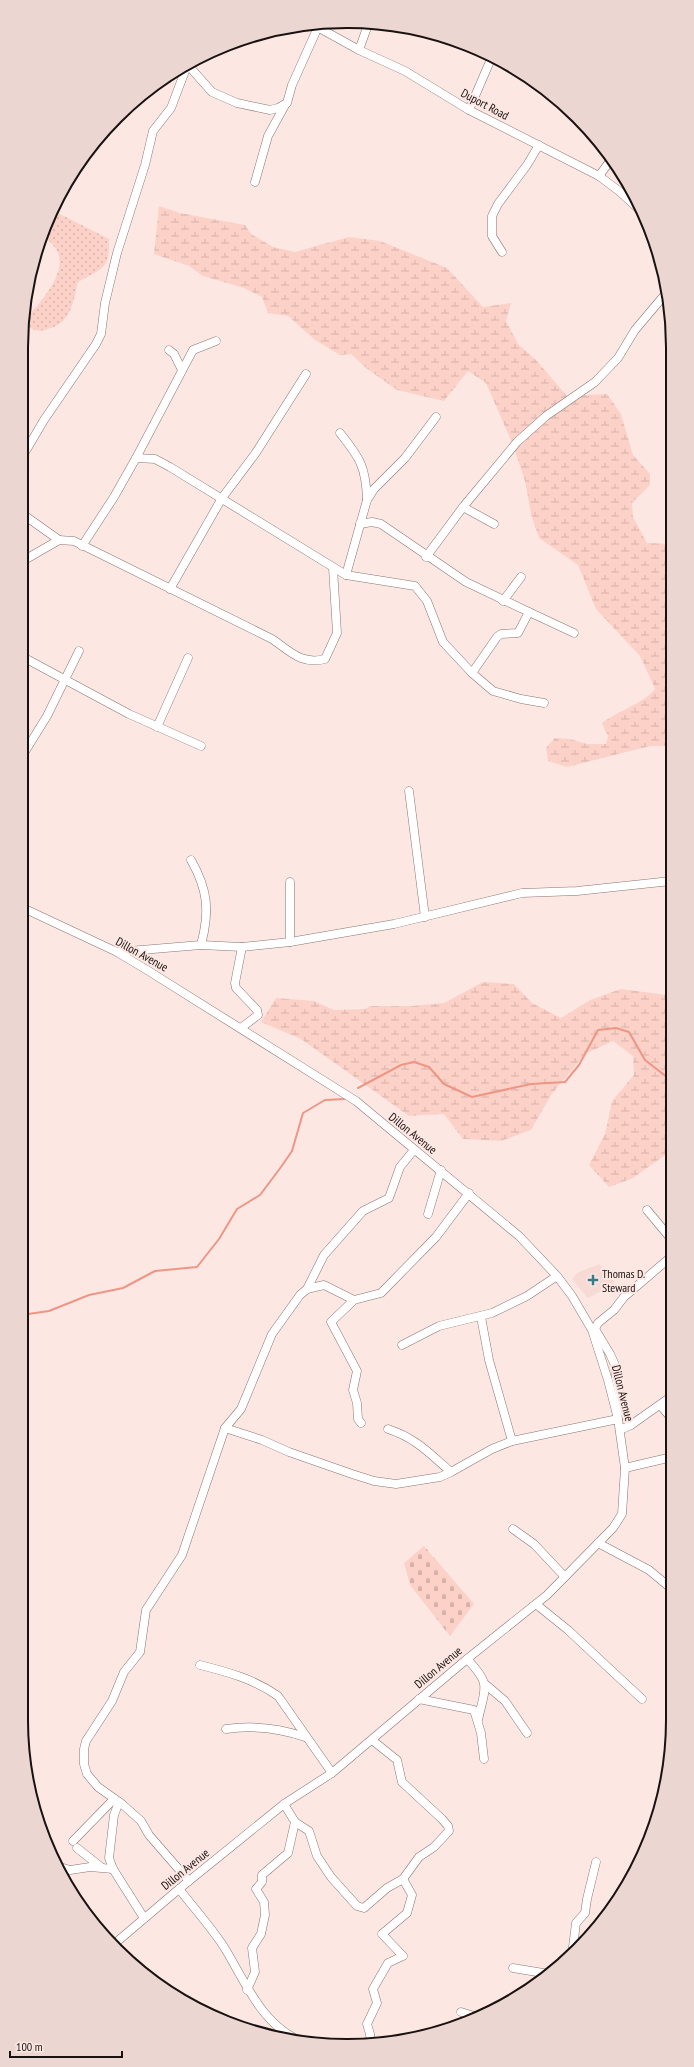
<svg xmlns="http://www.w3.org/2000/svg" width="694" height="2067" viewBox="0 0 694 2067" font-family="'PT Sans Narrow',sans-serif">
<defs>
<pattern id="grass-dots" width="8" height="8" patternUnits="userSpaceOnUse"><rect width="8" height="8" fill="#fcd1c8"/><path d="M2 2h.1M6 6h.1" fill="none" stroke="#d7b2ab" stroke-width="1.8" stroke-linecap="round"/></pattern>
<pattern id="wetland-marsh" width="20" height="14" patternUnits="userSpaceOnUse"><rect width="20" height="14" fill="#fcd1c8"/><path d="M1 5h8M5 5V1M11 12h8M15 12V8" fill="none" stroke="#d7b2ab"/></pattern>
<pattern id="cemetery-stones" width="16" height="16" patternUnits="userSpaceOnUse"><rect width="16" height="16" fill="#fcd1c8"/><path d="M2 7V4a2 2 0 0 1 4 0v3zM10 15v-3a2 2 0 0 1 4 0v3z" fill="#d7b2ab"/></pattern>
</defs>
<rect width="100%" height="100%" fill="#fde7e3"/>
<polygon fill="#f8dad4" points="599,1264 614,1281 611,1286 588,1298 572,1279 577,1273"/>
<path fill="url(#grass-dots)" d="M52 210 109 239C110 270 102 268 78 282 73 301 72 321 51 328 42 331 39 332 30 328L29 315C42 301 68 271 57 251 55 245 47 240 43 235Z"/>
<g fill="url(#wetland-marsh)">
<path d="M159 206 180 213 245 225 251 234 273 247 295 252 349 237 380 241 447 268 483 307 511 303 506 321 518 344 537 361 567 396 607 394 621 414 633 455 650 474V485L632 503 633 517 647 543 671 544V746H650L567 767 548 761 546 748 555 738 570 739 587 744H606L608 736 602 723C618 711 644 703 655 689L640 656 596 609 578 565 539 538 531 514 525 481 513 445 486 383 468 371 444 401 397 390 366 368 351 354 340 355 315 340 288 316 268 313 262 297 244 288 203 276 189 266 154 254Z"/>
<polygon points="483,982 514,984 532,1003 561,1018 590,1000 621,989 667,995 672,994 672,1150 633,1178 609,1187 589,1165 605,1134 612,1101 634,1075 633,1056 613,1041 585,1054 551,1095 531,1130 501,1141 463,1139 444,1114 409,1116 301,1039 261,1022 276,998 314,1001 334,1010 365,1009 370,1006 412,1006 444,1003"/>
</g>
<polygon fill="url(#cemetery-stones)" points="424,1546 474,1604 450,1636 410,1585 404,1563"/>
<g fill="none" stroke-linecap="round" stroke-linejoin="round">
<g stroke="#ee9685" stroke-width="2">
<polyline points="358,1088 401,1065 414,1062 429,1067 444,1084 472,1097 531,1084 565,1082 579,1065 598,1030 616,1028 629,1032 645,1060 672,1081"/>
<polyline points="21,1315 49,1311 89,1295 123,1288 155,1271 197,1267 219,1239 237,1209 260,1195 281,1167 292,1151 303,1113 325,1100 345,1099"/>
</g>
<g stroke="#897572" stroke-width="9">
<g id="minor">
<polyline points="312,24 359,50 405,71 469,110 599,176 619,191 642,212"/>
<polyline points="359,50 369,22"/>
<polyline points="187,64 212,92 237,103 270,110 278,108 287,103 292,85 318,27"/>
<polyline points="469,110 491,59"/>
<polyline points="599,176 610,161"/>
<polyline points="255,182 268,136 285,105"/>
<polyline points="502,252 492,236 492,216 498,204 527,165 539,145"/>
<polyline points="169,350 174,354 182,370"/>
<path d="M340 433C360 458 366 467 367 500"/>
<polyline points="136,458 193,350 216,341"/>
<polyline points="21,459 44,420 96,344 101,334 105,303 117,253 145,165 153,131 171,108 188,63"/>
<polyline points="463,507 494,524"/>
<polyline points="21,513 59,540"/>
<polyline points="360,524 372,522 381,524 466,582 529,612 518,633 501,634 497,637 472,673"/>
<polyline points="82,546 114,497 136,458 155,459 170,467 346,575 415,586 427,601 443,642 472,673 493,691 521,699 544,703"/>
<polyline points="426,557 463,507 517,442 546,416 595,382 618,358 635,330 667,292"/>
<path d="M21 562 59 540 74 541 272 639C290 651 301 665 325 659L337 633 333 568"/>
<polyline points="346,575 367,500 374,489 405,458 436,417"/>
<polyline points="170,589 222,498 255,454 306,374"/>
<polyline points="503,601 521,577"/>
<polyline points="529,612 574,633"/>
<polyline points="21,656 129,714 201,746"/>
<polyline points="157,727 188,658"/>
<polyline points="21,758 47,716 79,651"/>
<polyline points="409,791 425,917"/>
<polyline points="21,834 23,847 21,850"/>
<path d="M191 860C208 890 210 911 201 945"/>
<polyline points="21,907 117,952 147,970 356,1101 519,1236 557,1276 572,1296 592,1330 608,1380 618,1419 625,1468 622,1514 613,1528 547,1595 467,1659 332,1773 284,1804 179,1889 113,1945"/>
<polyline points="290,942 290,882"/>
<polyline points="117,952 201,945 242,947 290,942 394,924 522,893 577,891 671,881"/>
<polyline points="241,1028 258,1015 257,1010 236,988 235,983 242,947"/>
<polyline points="647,1210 672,1240"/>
<polyline points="428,1214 441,1170"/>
<polyline points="307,1289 324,1255 363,1211 389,1198 400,1167 414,1150"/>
<polyline points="481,1317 489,1360 512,1441"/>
<polyline points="402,1345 439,1326 492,1313 527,1296 557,1276"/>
<polyline points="661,1406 672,1419"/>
<polyline points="361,1423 358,1419 357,1403 353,1390 357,1371 331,1322 354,1300 381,1293 436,1237 469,1193"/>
<polyline points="631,1425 623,1410 616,1378 615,1365 610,1354 595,1329 598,1323 614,1310 624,1297 672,1256"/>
<polyline points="225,1428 262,1440 289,1452 352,1474 374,1481 396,1484 440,1477 451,1472 492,1449 512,1441 618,1419"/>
<path d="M388 1429C416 1438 430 1454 451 1472"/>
<polyline points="620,1430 631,1425 672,1396"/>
<polyline points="625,1468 672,1457"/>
<polyline points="513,1529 534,1544 565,1577"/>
<polyline points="598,1543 649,1570 673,1590"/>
<polyline points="537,1605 568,1630 642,1699"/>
<path d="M467 1659C492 1685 485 1687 478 1720"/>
<path d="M200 1665C228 1672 254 1679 278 1696L332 1773"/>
<polyline points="485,1684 505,1701 527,1733"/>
<polyline points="419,1699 474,1710 481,1733 484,1759"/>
<path d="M226 1729C254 1725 279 1728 305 1737"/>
<polyline points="119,1802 114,1815 109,1858 113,1869 144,1918"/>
<polyline points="295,1822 309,1831 317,1856 331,1877 357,1906 364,1908 387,1888 403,1879"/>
<polyline points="73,1841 114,1799"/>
<polyline points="77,1848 101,1867"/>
<polyline points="60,1867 70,1870 90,1867 113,1869"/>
<polyline points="189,1881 149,1835 141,1821 122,1804 98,1787 87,1774 84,1764 84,1749 86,1741 112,1701 124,1672 140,1652 146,1610 182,1555 225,1428 241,1409 272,1334 300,1295 307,1289 324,1285 354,1300"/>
<path d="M179 1889C194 1908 211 1927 224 1947 246 1983 261 2024 302 2042"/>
<polyline points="572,1955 576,1923 585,1913 587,1899 596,1862"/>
<polyline points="513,1968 549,1974"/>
<polyline points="247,1990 255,1972 252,1948 261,1934 265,1915 264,1902 256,1889 262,1882 262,1875 288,1853 295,1822 284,1804"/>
<polyline points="461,2012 474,2016"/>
<polyline points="371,2045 370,2034 367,2024 377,2003 373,1989 388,1963 403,1956 382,1934 407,1913 412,1895 403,1879 419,1857 434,1847 449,1831 448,1826 442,1819 402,1782 397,1760 372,1740"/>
</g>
</g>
<use href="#minor" stroke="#fff" stroke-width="8"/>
</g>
<path fill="#367b88" stroke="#fde7e3" stroke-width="1.5" d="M591 1274h4v4h4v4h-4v4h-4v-4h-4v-4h4z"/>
<g text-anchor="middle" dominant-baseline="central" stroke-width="4" stroke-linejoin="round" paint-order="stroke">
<g font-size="12" fill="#191210" stroke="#fde7e3">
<text transform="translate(485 104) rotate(28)">Duport Road</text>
<text transform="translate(142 954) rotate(29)">Dillon Avenue</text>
<text transform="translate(413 1133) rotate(39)">Dillon Avenue</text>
<text transform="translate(623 1393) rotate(76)">Dillon Avenue</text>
<text transform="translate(438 1667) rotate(-40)">Dillon Avenue</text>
<text transform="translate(185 1869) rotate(-39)">Dillon Avenue</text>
</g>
<g font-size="12" fill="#191210" stroke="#fde7e3" text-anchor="start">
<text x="602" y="1273">Thomas D.<tspan x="602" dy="14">Steward</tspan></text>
</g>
</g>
<path d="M0 0H694V2067H0ZM347 28H347A319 319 0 0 1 666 347V1720A319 319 0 0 1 347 2039H347A319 319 0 0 1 28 1720V347A319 319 0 0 1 347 28Z" fill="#ebd6d2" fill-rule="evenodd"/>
<path fill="none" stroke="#191210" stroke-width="2" d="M347 28H347A319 319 0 0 1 666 347V1720A319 319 0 0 1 347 2039H347A319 319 0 0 1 28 1720V347A319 319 0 0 1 347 28Z"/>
<path d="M10 2051v6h112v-6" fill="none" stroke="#191210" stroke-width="2"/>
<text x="16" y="2051" font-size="12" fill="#191210" stroke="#fde7e3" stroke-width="3" paint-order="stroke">100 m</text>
</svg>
